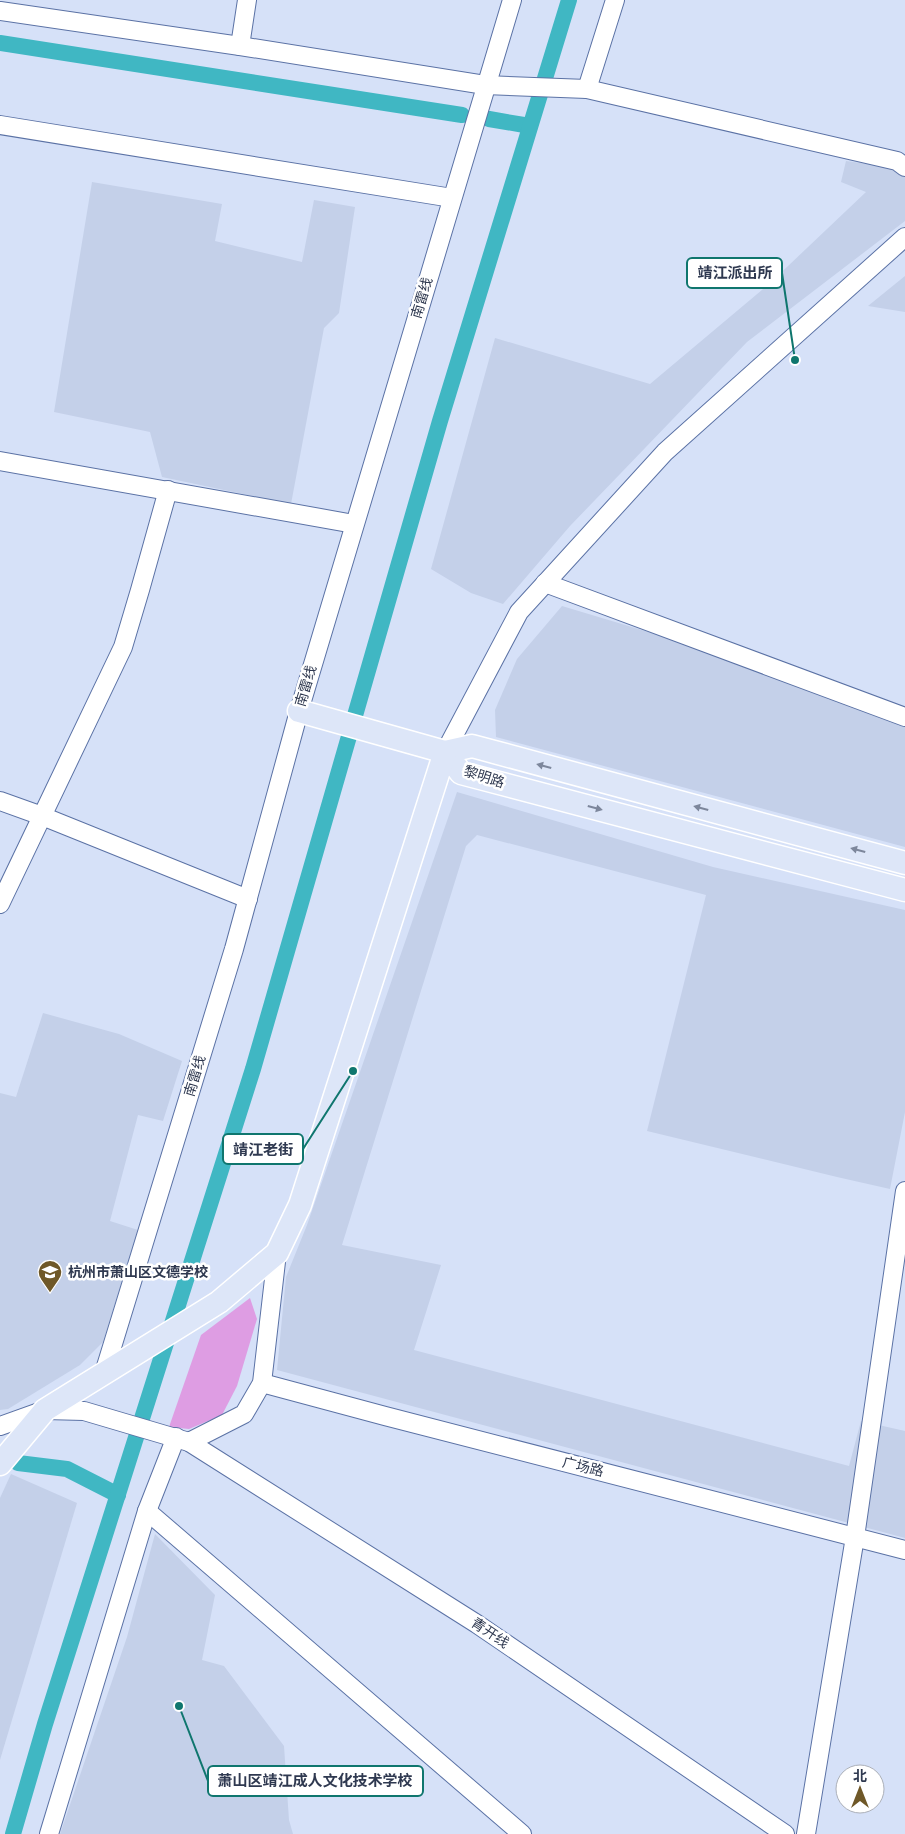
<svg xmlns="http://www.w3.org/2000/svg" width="905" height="1834" viewBox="0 0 905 1834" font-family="'Fira Sans','Noto Sans SC',sans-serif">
<rect width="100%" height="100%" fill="#d6e1f8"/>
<g fill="#c4d0e9">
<polygon points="846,161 905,169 905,221 747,342 570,526 503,604 471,593 431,569 495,338 650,384 768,285 866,192 841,182"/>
<polygon points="92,182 222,204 215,241 302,262 314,200 355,207 339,313 324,328 291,504 162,477 150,432 54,412"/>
<polygon points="905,276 905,312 868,306"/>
<polygon points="562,606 905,709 905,847 496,737 495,710 517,659"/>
<polygon points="457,792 713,867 905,910 905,1112 890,1189 837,1177 647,1131 706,895 477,835 466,846 342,1245 441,1265 414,1350 849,1466 861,1421 905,1431 905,1538 277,1370 286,1277 307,1225"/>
<polygon points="43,1013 119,1034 182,1061 163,1121 138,1115 110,1221 138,1230 103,1342 80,1365 8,1409 0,1410 0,1093 16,1097"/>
<polygon points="11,1474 77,1503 0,1760 0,1498"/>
<polygon points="155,1534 215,1595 202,1660 224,1666 284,1746 289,1820 293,1834 60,1834 127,1637"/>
</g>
<polygon fill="#de9de3" points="250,1298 257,1319 237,1386 222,1415 189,1429 169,1427 201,1335"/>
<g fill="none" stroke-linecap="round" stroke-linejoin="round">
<g stroke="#40b7c3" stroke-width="16">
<polyline points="0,43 462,115"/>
<polyline points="489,119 530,126"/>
<polyline points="18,1463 67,1469 118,1495"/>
<polyline points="13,1834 45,1724 253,1069 440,421 569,0"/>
</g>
<g stroke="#5b72a5" stroke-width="20">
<g id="minor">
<polyline points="0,11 240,46 485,85 587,89 897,161 905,167"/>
<polyline points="240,46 247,0"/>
<polyline points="587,89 615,0"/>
<polyline points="0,125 452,198"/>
<polyline points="0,461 354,524"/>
<polyline points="545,583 905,717"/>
<polyline points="445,752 519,612 665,452 905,237"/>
<polyline points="0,801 42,816 248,899"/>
<polyline points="0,904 123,647 140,590 168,490"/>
<polyline points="104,1373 234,949 299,711 512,0"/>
<polyline points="262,1383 385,1416 905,1550"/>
<polyline points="0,1426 45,1410 84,1411 189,1442 244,1414 262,1383 277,1253"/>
<polyline points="189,1442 477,1624 785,1834"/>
<polyline points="147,1511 522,1834"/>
<polyline points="49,1834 147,1511 176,1437"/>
<polyline points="806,1834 855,1537 905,1191"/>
</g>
</g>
<g stroke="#fff" stroke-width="25">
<g id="major">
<polyline points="905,863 472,746 445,752 461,773 905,890"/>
<polyline points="0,1464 45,1410 219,1302 277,1253 300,1205 445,752 299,711"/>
</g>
</g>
<use href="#minor" stroke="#fff" stroke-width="18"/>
<use href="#major" stroke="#dde6f8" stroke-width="22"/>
</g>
<defs><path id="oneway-solid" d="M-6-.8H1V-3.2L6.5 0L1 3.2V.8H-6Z" transform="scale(1.25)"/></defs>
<g fill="#7d879c">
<use href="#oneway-solid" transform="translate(544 766) rotate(-165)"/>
<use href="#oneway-solid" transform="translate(595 808) rotate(15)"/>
<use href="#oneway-solid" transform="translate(701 808) rotate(-165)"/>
<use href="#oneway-solid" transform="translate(858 850) rotate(-165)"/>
</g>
<defs>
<g id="school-pin" transform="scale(1.25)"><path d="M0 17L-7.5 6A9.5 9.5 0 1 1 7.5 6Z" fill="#6f5828" stroke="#fff"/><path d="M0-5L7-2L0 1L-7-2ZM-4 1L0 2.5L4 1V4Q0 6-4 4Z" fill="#fff"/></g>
</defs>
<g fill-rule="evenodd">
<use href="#school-pin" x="50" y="1272"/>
</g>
<g text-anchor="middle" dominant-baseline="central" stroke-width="5" stroke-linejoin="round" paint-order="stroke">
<g font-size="14" fill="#2f3950" stroke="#fff">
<text transform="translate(422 298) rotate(-73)">南雷线</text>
<text transform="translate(306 686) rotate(-73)">南雷线</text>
<text transform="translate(484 777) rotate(18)">黎明路</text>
<text transform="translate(195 1076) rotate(-73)">南雷线</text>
<text transform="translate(583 1467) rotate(14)">广场路</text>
<text transform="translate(490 1633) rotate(34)">青开线</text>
</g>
<g font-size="14" font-weight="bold" fill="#2f3950" stroke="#fff" text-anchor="start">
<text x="68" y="1272">杭州市萧山区文德学校</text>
</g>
</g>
<path fill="none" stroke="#0f766e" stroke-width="2" d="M795 360L782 273M353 1071L303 1149M179 1706L208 1781"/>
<g fill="#0f766e" stroke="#fff" stroke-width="2">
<circle cx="795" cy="360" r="5"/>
<circle cx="353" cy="1071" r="5"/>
<circle cx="179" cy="1706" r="5"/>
</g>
<g fill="#fff" stroke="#0f766e" stroke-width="2">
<rect x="687" y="258" width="95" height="30" rx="5"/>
<rect x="223" y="1134" width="80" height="30" rx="5"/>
<rect x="208" y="1766" width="215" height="30" rx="5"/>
</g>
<g font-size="15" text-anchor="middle" font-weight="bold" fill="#2f3950">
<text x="735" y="278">靖江派出所</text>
<text x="263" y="1155">靖江老街</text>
<text x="315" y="1786">萧山区靖江成人文化技术学校</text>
</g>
<g transform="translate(860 1789)"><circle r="24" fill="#ffffff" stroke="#acb0b9"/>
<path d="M0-4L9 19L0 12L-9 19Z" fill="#6f5828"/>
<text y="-8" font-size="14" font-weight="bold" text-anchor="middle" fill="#2f3950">北</text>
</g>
</svg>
